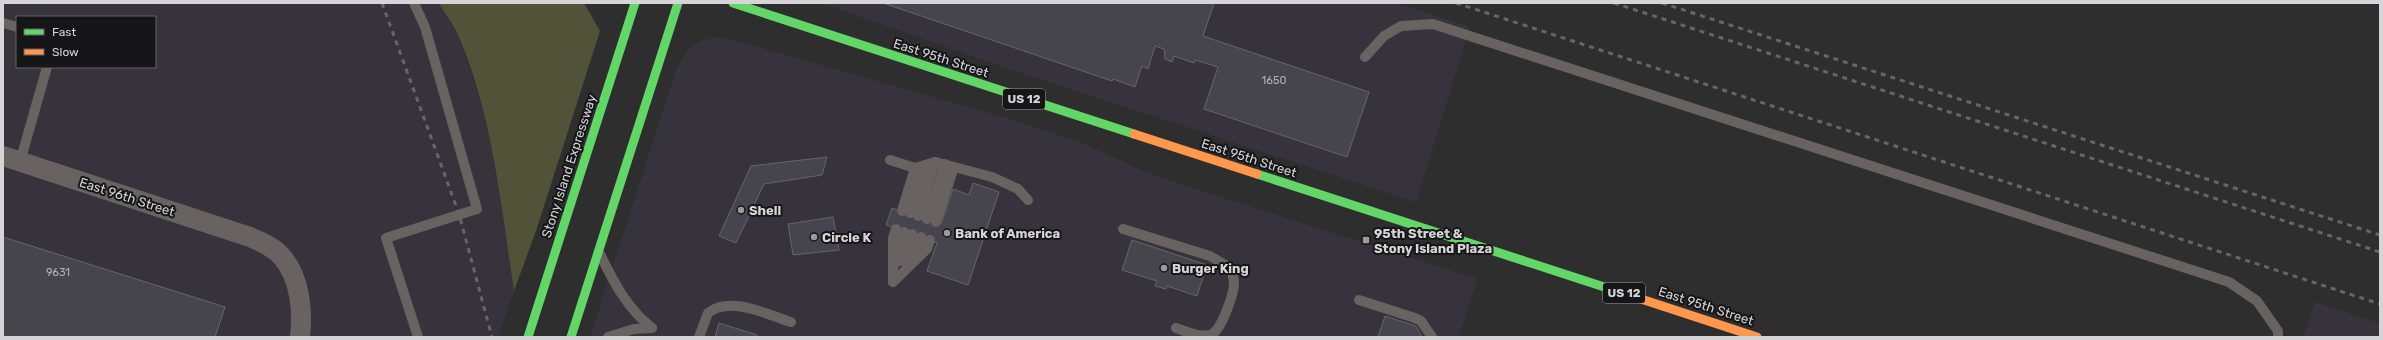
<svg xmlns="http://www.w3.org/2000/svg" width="2383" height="340" viewBox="0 0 2383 340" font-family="Rubik,sans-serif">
<rect width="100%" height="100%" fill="#2e2e2f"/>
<g fill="#36333c" fill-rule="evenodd">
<path d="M3 3H439L459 36 480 100 495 159 514 291 498 337H3ZM17 17H155V67H17Z"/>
<polygon points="821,3 1396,3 1470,27 1416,202 1006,68"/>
<polygon points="716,37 744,43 1010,119 1080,142 1146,172 1180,184 1477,279 1459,337 590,337 676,70 690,47 700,41"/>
<polygon points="2315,302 2380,323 2380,337 2303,337"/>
</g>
<path fill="#515339" d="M439 3H584L600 31 537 228 514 291C501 205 493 118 459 37 454 25 445 14 439 3Z"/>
<g fill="#46454d" stroke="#666667">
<polygon points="883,3 1214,3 1203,36 1369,92 1347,157 1204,109 1218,67 1195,60 1194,63 1174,56 1172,62 1165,59 1164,49 1155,46 1148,69 1142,66 1135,87 1113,79 1112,81"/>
<polygon points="827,157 822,175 764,184 736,243 719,236 751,166"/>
<polygon points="973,183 999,192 968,285 927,271 937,243 886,225 892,208 941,224 953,189 969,195"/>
<polygon points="833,217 839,250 793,255 788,224"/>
<polygon points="3,237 225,307 215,337 3,337"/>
<polygon points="1132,240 1207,265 1197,296 1167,286 1166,289 1155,286 1157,281 1122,270"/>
<polygon points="1385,316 1416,326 1422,337 1378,337"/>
<polygon points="719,323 757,335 757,337 715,337"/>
</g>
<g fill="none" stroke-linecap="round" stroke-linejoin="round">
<g stroke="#686261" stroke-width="10">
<polyline points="414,3 425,27 477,209 386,238 418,337"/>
<polyline points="3,23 17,27"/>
<polyline points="1365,57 1384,36 1401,26 1433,24 2229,282 2257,301 2278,331 2278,337"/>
<polyline points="890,160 915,168 935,162 992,177 1018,189 1028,200"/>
<polyline points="20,162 47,67"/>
<polyline points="902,211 915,168"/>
<polyline points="910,213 925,165"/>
<polyline points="918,216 935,162"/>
<polyline points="927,219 945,164"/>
<polyline points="936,222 954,167"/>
<path d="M1123 229 1210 256 1230 268C1232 273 1234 277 1234 283 1234 293 1222 329 1212 334 1201 339 1186 331 1176 328"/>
<path d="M600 254C614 283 627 308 652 328"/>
<polyline points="909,260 917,248 921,237"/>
<polyline points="902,261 912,234"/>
<polyline points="897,262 904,232"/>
<polyline points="893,282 927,249 930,240"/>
<polyline points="893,282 893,238 896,229"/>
<polyline points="1359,300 1415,318 1421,321 1432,337"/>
<polyline points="608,337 634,329 652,328"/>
<path d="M699 337 708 313C730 295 768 315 791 322"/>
</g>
<path stroke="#686261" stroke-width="20" d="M3 156 250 237C261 242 274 247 282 257 300 277 303 311 300 337"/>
<g stroke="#63d668" stroke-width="9">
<polyline points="733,3 1134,134"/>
<polyline points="1257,174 1635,297"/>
<polyline points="528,337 635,3"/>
<polyline points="571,337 678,3"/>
</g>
<g stroke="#ff974d" stroke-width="9">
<polyline points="1134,134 1257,174"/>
<polyline points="1635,297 1757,337"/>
</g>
<g stroke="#686565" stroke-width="3" stroke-dasharray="5 5" stroke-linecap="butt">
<polyline points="382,3 459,214 492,337"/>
<polyline points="1456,3 2380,304"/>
<polyline points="1614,3 2380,252"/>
<polyline points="1662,3 2380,235"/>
</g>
</g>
<g fill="#9b9b9c" stroke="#161517" stroke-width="1.5">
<circle cx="741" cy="210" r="4"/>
<circle cx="947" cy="233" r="4"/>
<circle cx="814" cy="237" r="4"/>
<rect x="1362" y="236" width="8" height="8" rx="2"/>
<circle cx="1164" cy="268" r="4"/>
</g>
<g text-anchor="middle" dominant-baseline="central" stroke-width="4" stroke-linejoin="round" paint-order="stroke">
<g font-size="11" fill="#b1b1b4">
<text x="1274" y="80">1650</text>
<text x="58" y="272">9631</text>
</g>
<g fill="#161517" stroke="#9c9b9d" stroke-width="1">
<rect x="1003" y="89" width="42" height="20" rx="3"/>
<rect x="1603" y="283" width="42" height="20" rx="3"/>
</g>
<g font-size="12" font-weight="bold" fill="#d5d5d7">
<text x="1024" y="99">US 12</text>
<text x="1624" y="293">US 12</text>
</g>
<g font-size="13" fill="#d5d5d7" stroke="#161517">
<text transform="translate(941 58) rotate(18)">East 95th Street</text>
<text transform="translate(1249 158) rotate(18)">East 95th Street</text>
<text transform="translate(569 166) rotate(-72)">Stony Island Expressway</text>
<text transform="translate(127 197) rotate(18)">East 96th Street</text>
<text transform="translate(1706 306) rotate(18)">East 95th Street</text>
</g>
<g font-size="13" font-weight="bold" fill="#d5d5d7" stroke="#161517" text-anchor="start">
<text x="749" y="210">Shell</text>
<text x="955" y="233">Bank of America</text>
<text x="1374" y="233">95th Street &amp;<tspan x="1374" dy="15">Stony Island Plaza</tspan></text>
<text x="822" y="237">Circle K</text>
<text x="1172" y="268">Burger King</text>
</g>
</g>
<rect width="2383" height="340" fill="none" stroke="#d5d5d7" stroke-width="8"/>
<rect x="16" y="16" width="140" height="52" fill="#161517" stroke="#626264"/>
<rect x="24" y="29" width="20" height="6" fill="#63d668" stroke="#626264"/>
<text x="52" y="36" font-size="12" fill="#d5d5d7">Fast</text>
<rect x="24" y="49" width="20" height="6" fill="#ff974d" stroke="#626264"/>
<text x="52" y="56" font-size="12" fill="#d5d5d7">Slow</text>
</svg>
